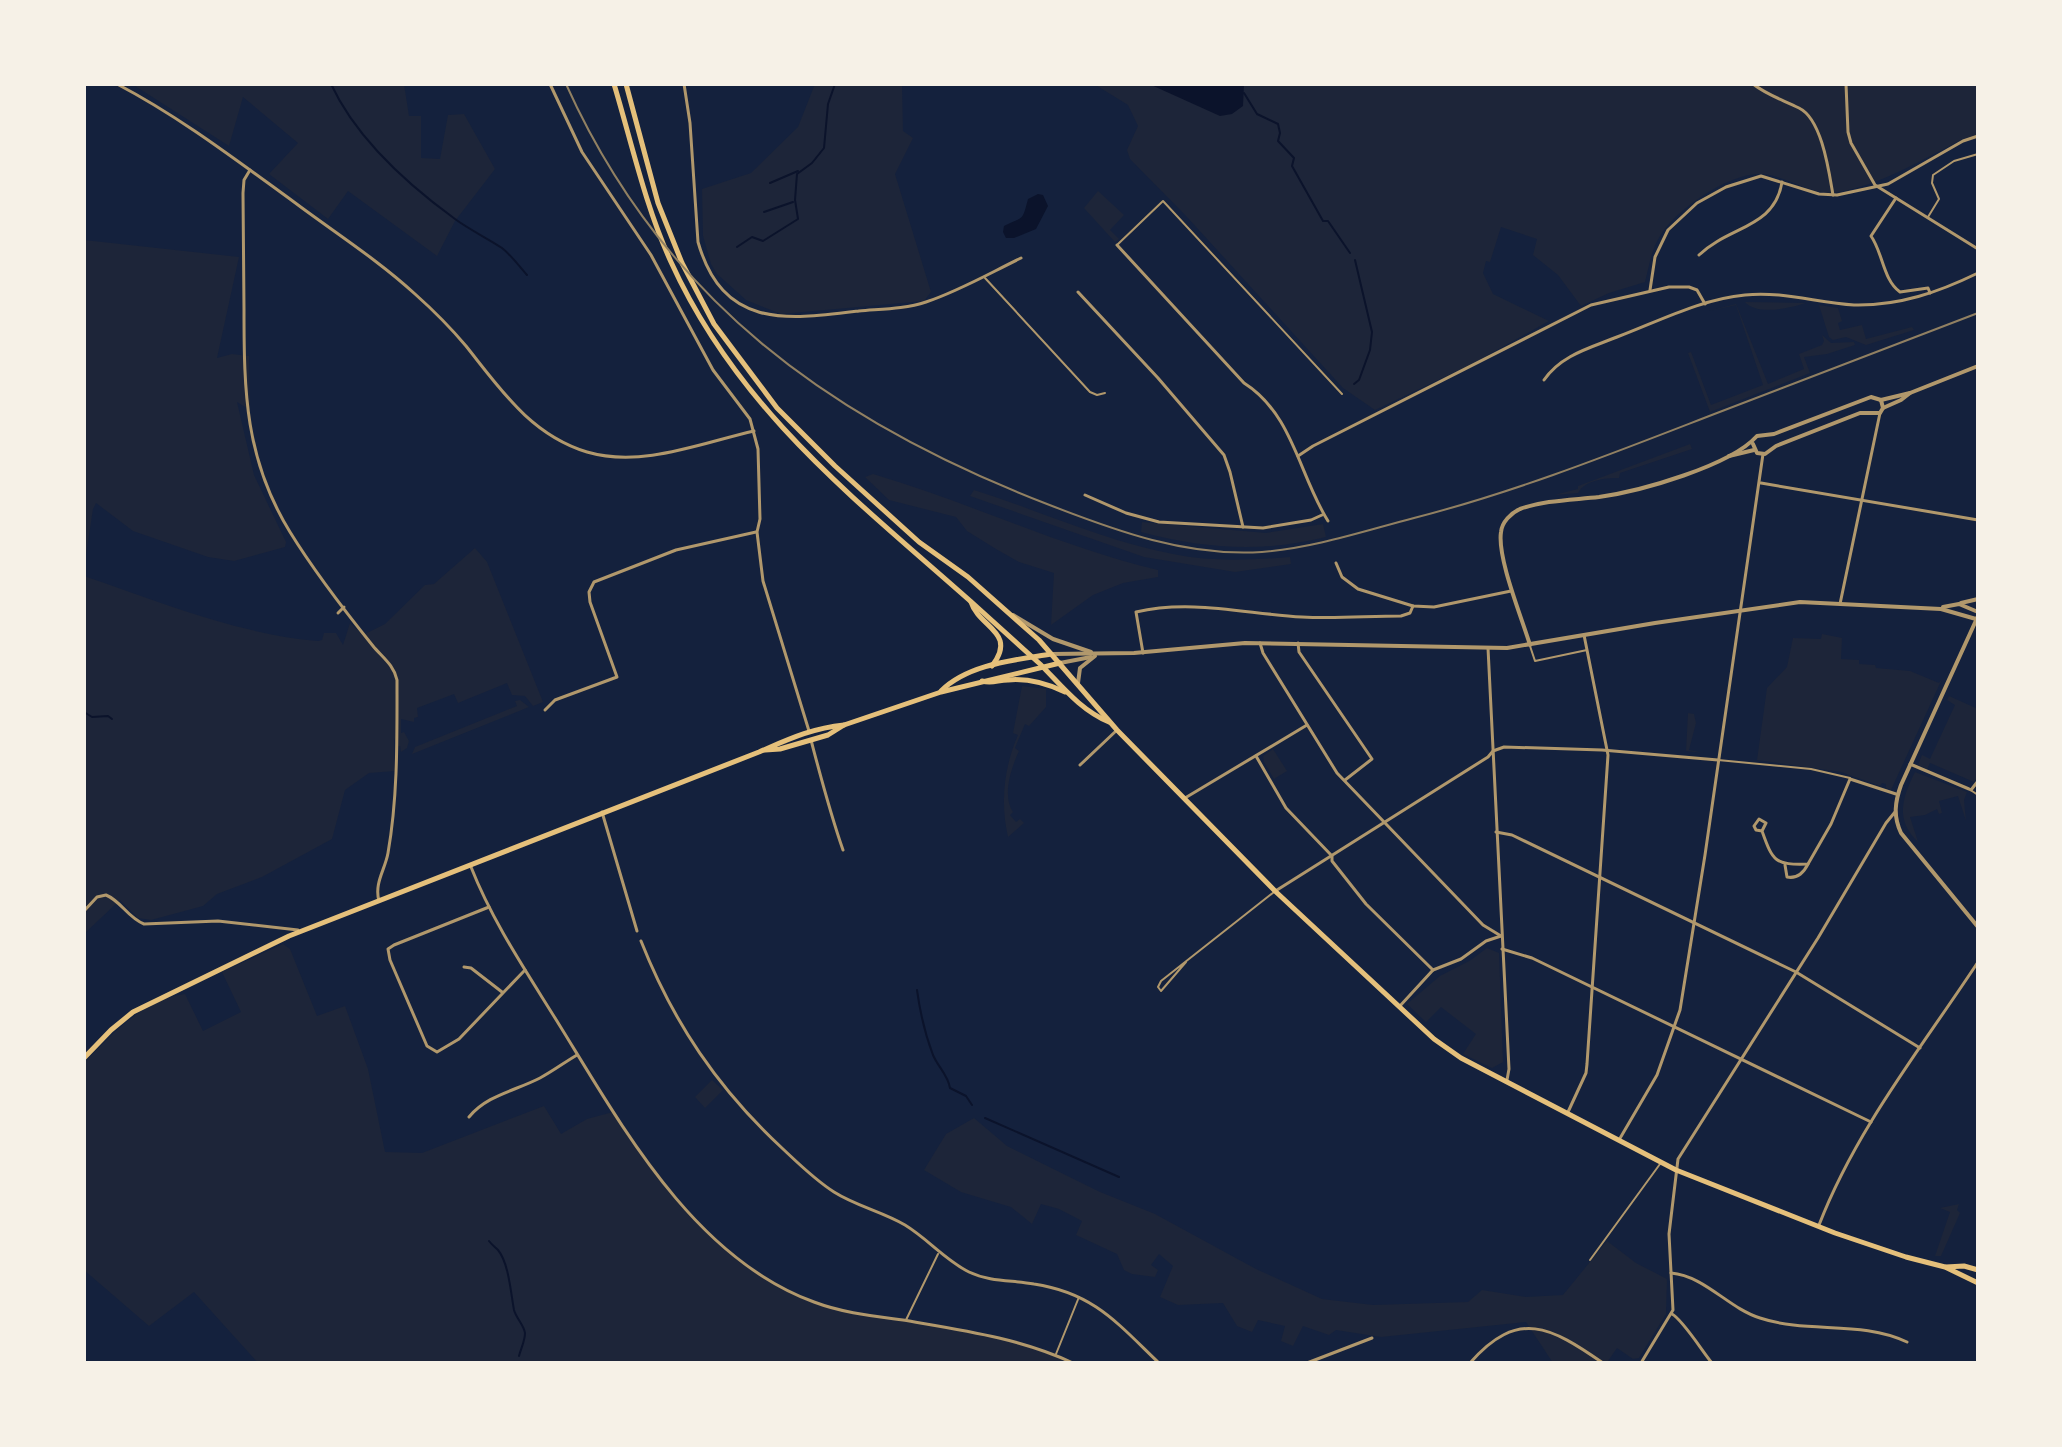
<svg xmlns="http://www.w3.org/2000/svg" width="2062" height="1447" viewBox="0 0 2062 1447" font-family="Inter,sans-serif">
<rect width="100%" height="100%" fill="#14213d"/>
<g fill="#1d2539">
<polygon points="132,84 404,84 409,116 421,116 421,158 440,159 448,115 464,114 495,169 455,221 437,256 348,191 328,219 269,174 298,143 243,97 229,146"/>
<polygon points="815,84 902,84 903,131 913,138 895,174 931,292 924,301 781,314 746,300 717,274 711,264 703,236 702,189 751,173 798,127"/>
<path d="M1094 84H1978V135L1963 139C1923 159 1883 184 1839 192 1812 197 1789 176 1762 174 1730 172 1676 209 1660 236 1651 250 1649 267 1645 282L1609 293 1581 306 1558 275 1533 255 1537 239 1501 227 1490 262 1486 261 1483 273 1493 294 1549 321 1470 365 1375 410 1343 388 1187 217 1130 159 1127 150 1138 126 1128 105Z"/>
<polygon points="1098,191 1124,215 1110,230 1119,239 1115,242 1084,208"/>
<polygon points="84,240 239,257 217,358 232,354 249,356 250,410 237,402 254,475 286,542 285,547 234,561 208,557 133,531 96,503 93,509 84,568"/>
<path d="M1745 302 1806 303C1790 308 1757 316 1745 302Z"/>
<polygon points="1736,304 1768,384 1804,369 1799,354 1822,345 1824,341 1822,335 1831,343 1854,342 1855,345 1827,354 1804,357 1810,373 1710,412 1688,353 1691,352 1711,405 1763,385 1736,305 1709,311"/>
<polygon points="1819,305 1838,308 1842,321 1838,323 1840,330 1862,325 1866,339 1912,327 1914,330 1866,345 1846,337 1833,340 1829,337"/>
<path d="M1690 444 1692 449 1620 473 1619 478C1605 478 1585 480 1578 493L1554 495 1578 489V486Z"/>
<path d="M873 474C969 502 1060 547 1158 570V577L1123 583 1093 595 1051 625 1054 573 1019 562 996 549 967 531 956 517 889 500 865 477Z"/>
<path d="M974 490C1040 511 1105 541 1173 554 1212 562 1251 560 1290 557L1291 564 1235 572 1144 557 970 496Z"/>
<path d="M1142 522 1266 533 1323 524 1326 537C1261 553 1206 549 1141 532Z"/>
<path d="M475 548 487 562 543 702 533 706 525 696 512 695 507 683 458 703 454 694 417 708 418 717 414 718V722L401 719V733L404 732 409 741 407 748 401 752 400 746H397L394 738 395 771 369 773 345 790 332 839 262 877 217 894 203 906 151 920 138 918 120 900 84 934V576C157 601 241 635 318 641L322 640 324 633H336L343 645 350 623 363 635 385 624 425 585 434 584Z"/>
<polygon points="1822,634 1842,638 1841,659 1859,660 1859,664 1875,665 1876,668 1910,671 1939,683 1942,679 1891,790 1886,788 1886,784 1882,783 1880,786 1841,772 1757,760 1767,688 1787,667 1793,638 1821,639"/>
<path d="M1022 686 1046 689V707L1029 726 1025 724 1015 748 1019 751C1011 768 1002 796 1013 812L1010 815 1016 822 1020 819 1024 823 1008 837C1000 802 1004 767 1018 735L1013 733Z"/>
<polygon points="1949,696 1978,709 1978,776 1974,782 1930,763 1927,769 1918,765 1922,755 1930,759 1955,705 1947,700"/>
<polygon points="520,700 529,707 412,754 415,747 517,706 515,701"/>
<polygon points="1688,713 1694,714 1696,723 1689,750 1704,753 1686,751"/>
<polygon points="1273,749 1287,771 1274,779 1264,762 1263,756"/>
<path d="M1915 772 1967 792 1964 800 1966 821 1958 796 1939 801 1942 813 1939 814 1937 809 1925 815 1910 817 1918 842C1895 820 1902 798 1915 772Z"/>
<path d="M283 944 290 949 317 1016 345 1006 368 1069 385 1152 422 1153 544 1106 561 1134 587 1119 613 1112C666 1190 738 1286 837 1309 882 1320 929 1323 975 1332 1009 1340 1041 1351 1073 1363H258L194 1292 149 1326 84 1270V1063C111 1035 144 999 185 994L203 1031 241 1012 222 972Z"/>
<polygon points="1487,948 1499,953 1503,1062 1492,1068 1463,1054 1476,1034 1441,1007 1426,1022 1407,1004 1440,976 1471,960"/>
<polygon points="712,1080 723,1090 705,1108 695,1097"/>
<polygon points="974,1118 1007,1146 1100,1192 1155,1214 1256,1269 1322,1299 1373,1305 1468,1302 1482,1290 1526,1297 1563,1295 1607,1241 1636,1263 1667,1279 1666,1314 1639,1358 1633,1359 1617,1348 1608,1361 1609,1363 1553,1363 1526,1322 1381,1337 1336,1330 1329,1335 1303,1326 1293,1346 1281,1341 1285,1326 1258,1320 1252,1332 1237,1326 1223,1303 1178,1305 1160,1297 1173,1266 1159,1254 1151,1265 1158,1270 1155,1277 1132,1274 1124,1270 1117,1254 1076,1235 1082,1221 1059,1209 1041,1204 1032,1224 1011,1207 961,1192 924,1170 946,1134"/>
<polygon points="1959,1204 1957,1210 1960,1213 1941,1256 1935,1256 1950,1212 1940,1208"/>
</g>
<g fill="#0b132b">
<polygon points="1149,84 1244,84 1243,106 1232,114 1220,116"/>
<path d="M1038 194 1043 195 1048 206 1036 229 1014 238H1006L1003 232 1004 226C1024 216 1022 222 1028 199Z"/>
</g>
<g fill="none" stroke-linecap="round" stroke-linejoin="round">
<g stroke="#0b132b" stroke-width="2">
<path d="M331 84C356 138 407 184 455 219 470 230 487 238 502 248 511 255 519 266 527 275"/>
<polyline points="1244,93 1257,114 1278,124 1280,133 1278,141 1294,158 1292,166 1323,221 1328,221 1350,253"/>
<polyline points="770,183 798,171"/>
<polyline points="764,212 793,202"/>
<polyline points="737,247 752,237 763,241 798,219 795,200 797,174 812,163 824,148 828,104 835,84"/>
<polyline points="1354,384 1359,380 1370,350 1372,332 1355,260"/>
<polyline points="84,712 92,717 108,716 112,719"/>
<path d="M917 990C920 1012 925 1034 933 1055 938 1067 948 1075 950 1088L966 1096 972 1105"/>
<polyline points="985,1118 1119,1177"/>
<path d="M489 1241C492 1245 495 1247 498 1250 509 1263 511 1295 514 1310 516 1318 524 1325 525 1333 525 1341 521 1348 519 1356"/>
</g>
<g stroke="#b1986c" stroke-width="2">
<polyline points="1928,217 1939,199 1932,183 1933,175 1954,161 1978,154"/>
<polyline points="1117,245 1163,201 1342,394"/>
<polyline points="985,278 1090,392 1097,395 1105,393"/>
<polyline points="1530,646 1535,661 1587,650"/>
<polyline points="1718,760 1811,769 1850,778"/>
<polyline points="1972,791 1978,795"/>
<polyline points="1186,962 1161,991 1158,987 1161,981 1274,892"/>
<polyline points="1590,1260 1660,1164"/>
<polyline points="906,1320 938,1254"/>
<polyline points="1056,1354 1079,1297"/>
</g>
<g stroke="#b1986c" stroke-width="3">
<path d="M117 84C180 117 236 160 294 202 334 232 378 260 415 294 433 310 450 327 466 346 501 390 531 435 587 452 642 468 701 443 754 431"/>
<polyline points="550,84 582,152 651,255 713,370 750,419 758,449 760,519 757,532 763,581 809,731"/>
<path d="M684 84 690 123 698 242C723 329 786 320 859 311 881 309 905 309 926 302 959 291 990 273 1021 258"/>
<path d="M1753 84C1767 95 1783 100 1799 108 1822 119 1829 172 1833 195"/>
<polyline points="1846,84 1848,132 1851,143 1875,185 1978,249"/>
<path d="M250 170 244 180 243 193C243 232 244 270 244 309 244 392 245 459 290 532 314 571 344 610 373 646 382 657 394 665 397 680 397 737 398 796 388 853 385 870 374 883 379 901"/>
<path d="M1896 198 1871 236C1883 253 1883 280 1900 292L1928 288 1930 293"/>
<path d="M1117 245 1244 383C1293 414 1299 475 1328 521"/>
<path d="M1699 255C1729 226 1775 228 1782 182"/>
<polyline points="1650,290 1655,257 1668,230 1697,203 1726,187 1761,176 1819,194 1837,195 1888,184 1963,141 1978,136"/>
<polyline points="1078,292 1158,378 1224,455 1230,472 1243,527"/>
<path d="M1544 380C1561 355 1590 348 1617 337 1657 322 1701 299 1745 295 1782 291 1818 303 1854 305 1899 306 1939 292 1978 273"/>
<polyline points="1298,456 1313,446 1591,305 1669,287 1689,287 1697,290 1705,304"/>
<polyline points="1761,483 1978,520"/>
<polyline points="1085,495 1126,513 1159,522 1263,528 1311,520 1322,515"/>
<polyline points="1336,563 1342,577 1358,589 1413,606 1434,607 1511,591"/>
<polyline points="1840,604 1880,413"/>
<polyline points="338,613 344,607"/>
<polyline points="1260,643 1263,653 1337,773 1483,925 1501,936"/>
<polyline points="1298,643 1299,652 1372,759 1345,780"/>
<polyline points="1488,648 1509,1069 1507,1080"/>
<path d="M1143 653 1136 612C1191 599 1247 614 1302 617 1335 619 1368 616 1401 616L1410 613 1413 606"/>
<polyline points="545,710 555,700 617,677 590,602 589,592 594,582 676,550 756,532"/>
<path d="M811 740C821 778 830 813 843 850"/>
<polyline points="1256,756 1286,808 1332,856 1332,861 1366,904 1433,970"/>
<polyline points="1910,764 1969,789 1971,790 1978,781"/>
<polyline points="1080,765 1117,730"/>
<polyline points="1185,798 1307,725"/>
<polyline points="602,812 637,931"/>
<path d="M1762 831 1756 830 1754 826 1759 819 1766 823 1762 831C1773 862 1775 865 1808 864L1831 824 1850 779 1896 794"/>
<polyline points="1496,832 1512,835 1796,972 1920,1048"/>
<path d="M1785 865 1787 877C1797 879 1804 872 1808 864"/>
<path d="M471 867C493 923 528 974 560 1026 623 1128 694 1258 814 1302 843 1313 873 1316 903 1320 961 1330 1020 1338 1073 1363"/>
<polyline points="1277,890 1488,757 1493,751 1504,747 1602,750 1718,760"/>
<polyline points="489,907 394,945 388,949 390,960 427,1046 437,1052 459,1039 525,970"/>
<path d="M84 911 97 897 106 895C121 901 128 918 144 924L218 921 298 930"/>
<path d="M641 941C673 1022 718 1089 783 1149 799 1164 815 1180 834 1192 856 1206 883 1212 905 1225 928 1239 945 1260 969 1272 990 1282 1012 1280 1034 1284 1094 1293 1118 1324 1159 1363"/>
<polyline points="1502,949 1532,958 1871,1122"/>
<polyline points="464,967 471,968 502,992"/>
<polyline points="1399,1007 1433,970 1461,959 1486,941 1501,936"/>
<polyline points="1568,1112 1586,1073 1587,1064 1608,755 1584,635"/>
<path d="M469 1117C487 1095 515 1091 540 1078 553 1071 565 1062 577 1055"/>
<polyline points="1619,1140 1657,1075 1680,1010 1705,855 1763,454"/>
<path d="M1819 1225C1856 1129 1922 1047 1978 962"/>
<path d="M1671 1273C1705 1276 1728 1308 1760 1318 1808 1334 1861 1320 1907 1342"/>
<path d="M1672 1314C1683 1320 1702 1351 1712 1363"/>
<polyline points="1307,1363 1372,1338"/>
<path d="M1470 1363C1518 1308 1551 1327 1603 1363"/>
<polyline points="1641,1363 1673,1310 1669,1234 1678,1159 1818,938 1886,823 1895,812"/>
</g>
<g stroke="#b1986c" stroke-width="4">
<polyline points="1881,400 1910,393"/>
<polyline points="1883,408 1901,400 1910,393 1978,366"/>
<polyline points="1753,444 1757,453 1765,454 1776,446 1860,413 1880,413 1883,408 1881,400"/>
<polyline points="1729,456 1754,450"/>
<polyline points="1961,603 1978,599"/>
<polyline points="1943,607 1959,604 1978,612"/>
<polyline points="1013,615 1053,639 1091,652"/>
<path d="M1978 616 1901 785C1895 802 1893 816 1901 833L1978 927"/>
<path d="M1530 645C1522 618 1497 558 1501 532 1502 522 1511 513 1520 509 1545 500 1573 500 1599 497 1641 491 1730 466 1757 436L1774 434 1871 397 1881 400"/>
<polyline points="1052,654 1134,653 1245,643 1507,648 1655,623 1800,602 1941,609 1976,619"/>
<polyline points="1060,663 1091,657"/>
<polyline points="1078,683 1080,668 1095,656"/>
</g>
<g stroke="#e5c07b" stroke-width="5">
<path d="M614 84C632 144 645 205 671 262 739 412 858 501 977 607 998 626 1019 645 1040 664 1061 685 1080 710 1109 722"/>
<polyline points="626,84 658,203 682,263 714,324 777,408 835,466 919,542 968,577 1039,640 1117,730 1275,891 1434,1039 1461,1058 1676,1170 1835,1233 1906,1257 1945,1267 1978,1283"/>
<path d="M971 602C979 628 1018 632 992 666"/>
<path d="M982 681C992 684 998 680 1008 680 1028 678 1048 684 1065 692"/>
<path d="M941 691C968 664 1015 660 1051 654"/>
<polyline points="765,750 780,749 828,735 844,725 941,692 1060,663"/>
<path d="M84 1058 111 1030 133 1012 289 936 759 752C787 740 812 728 844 725"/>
<polyline points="1946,1267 1964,1266 1978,1270"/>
</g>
<path stroke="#918062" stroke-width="2" d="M566 84C663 300 832 421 1047 504 1116 531 1187 557 1262 552 1314 548 1364 531 1414 518 1519 491 1616 452 1717 413 1804 379 1891 346 1978 313"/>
</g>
<rect width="2062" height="1447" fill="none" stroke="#f6f1e7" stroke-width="172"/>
</svg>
